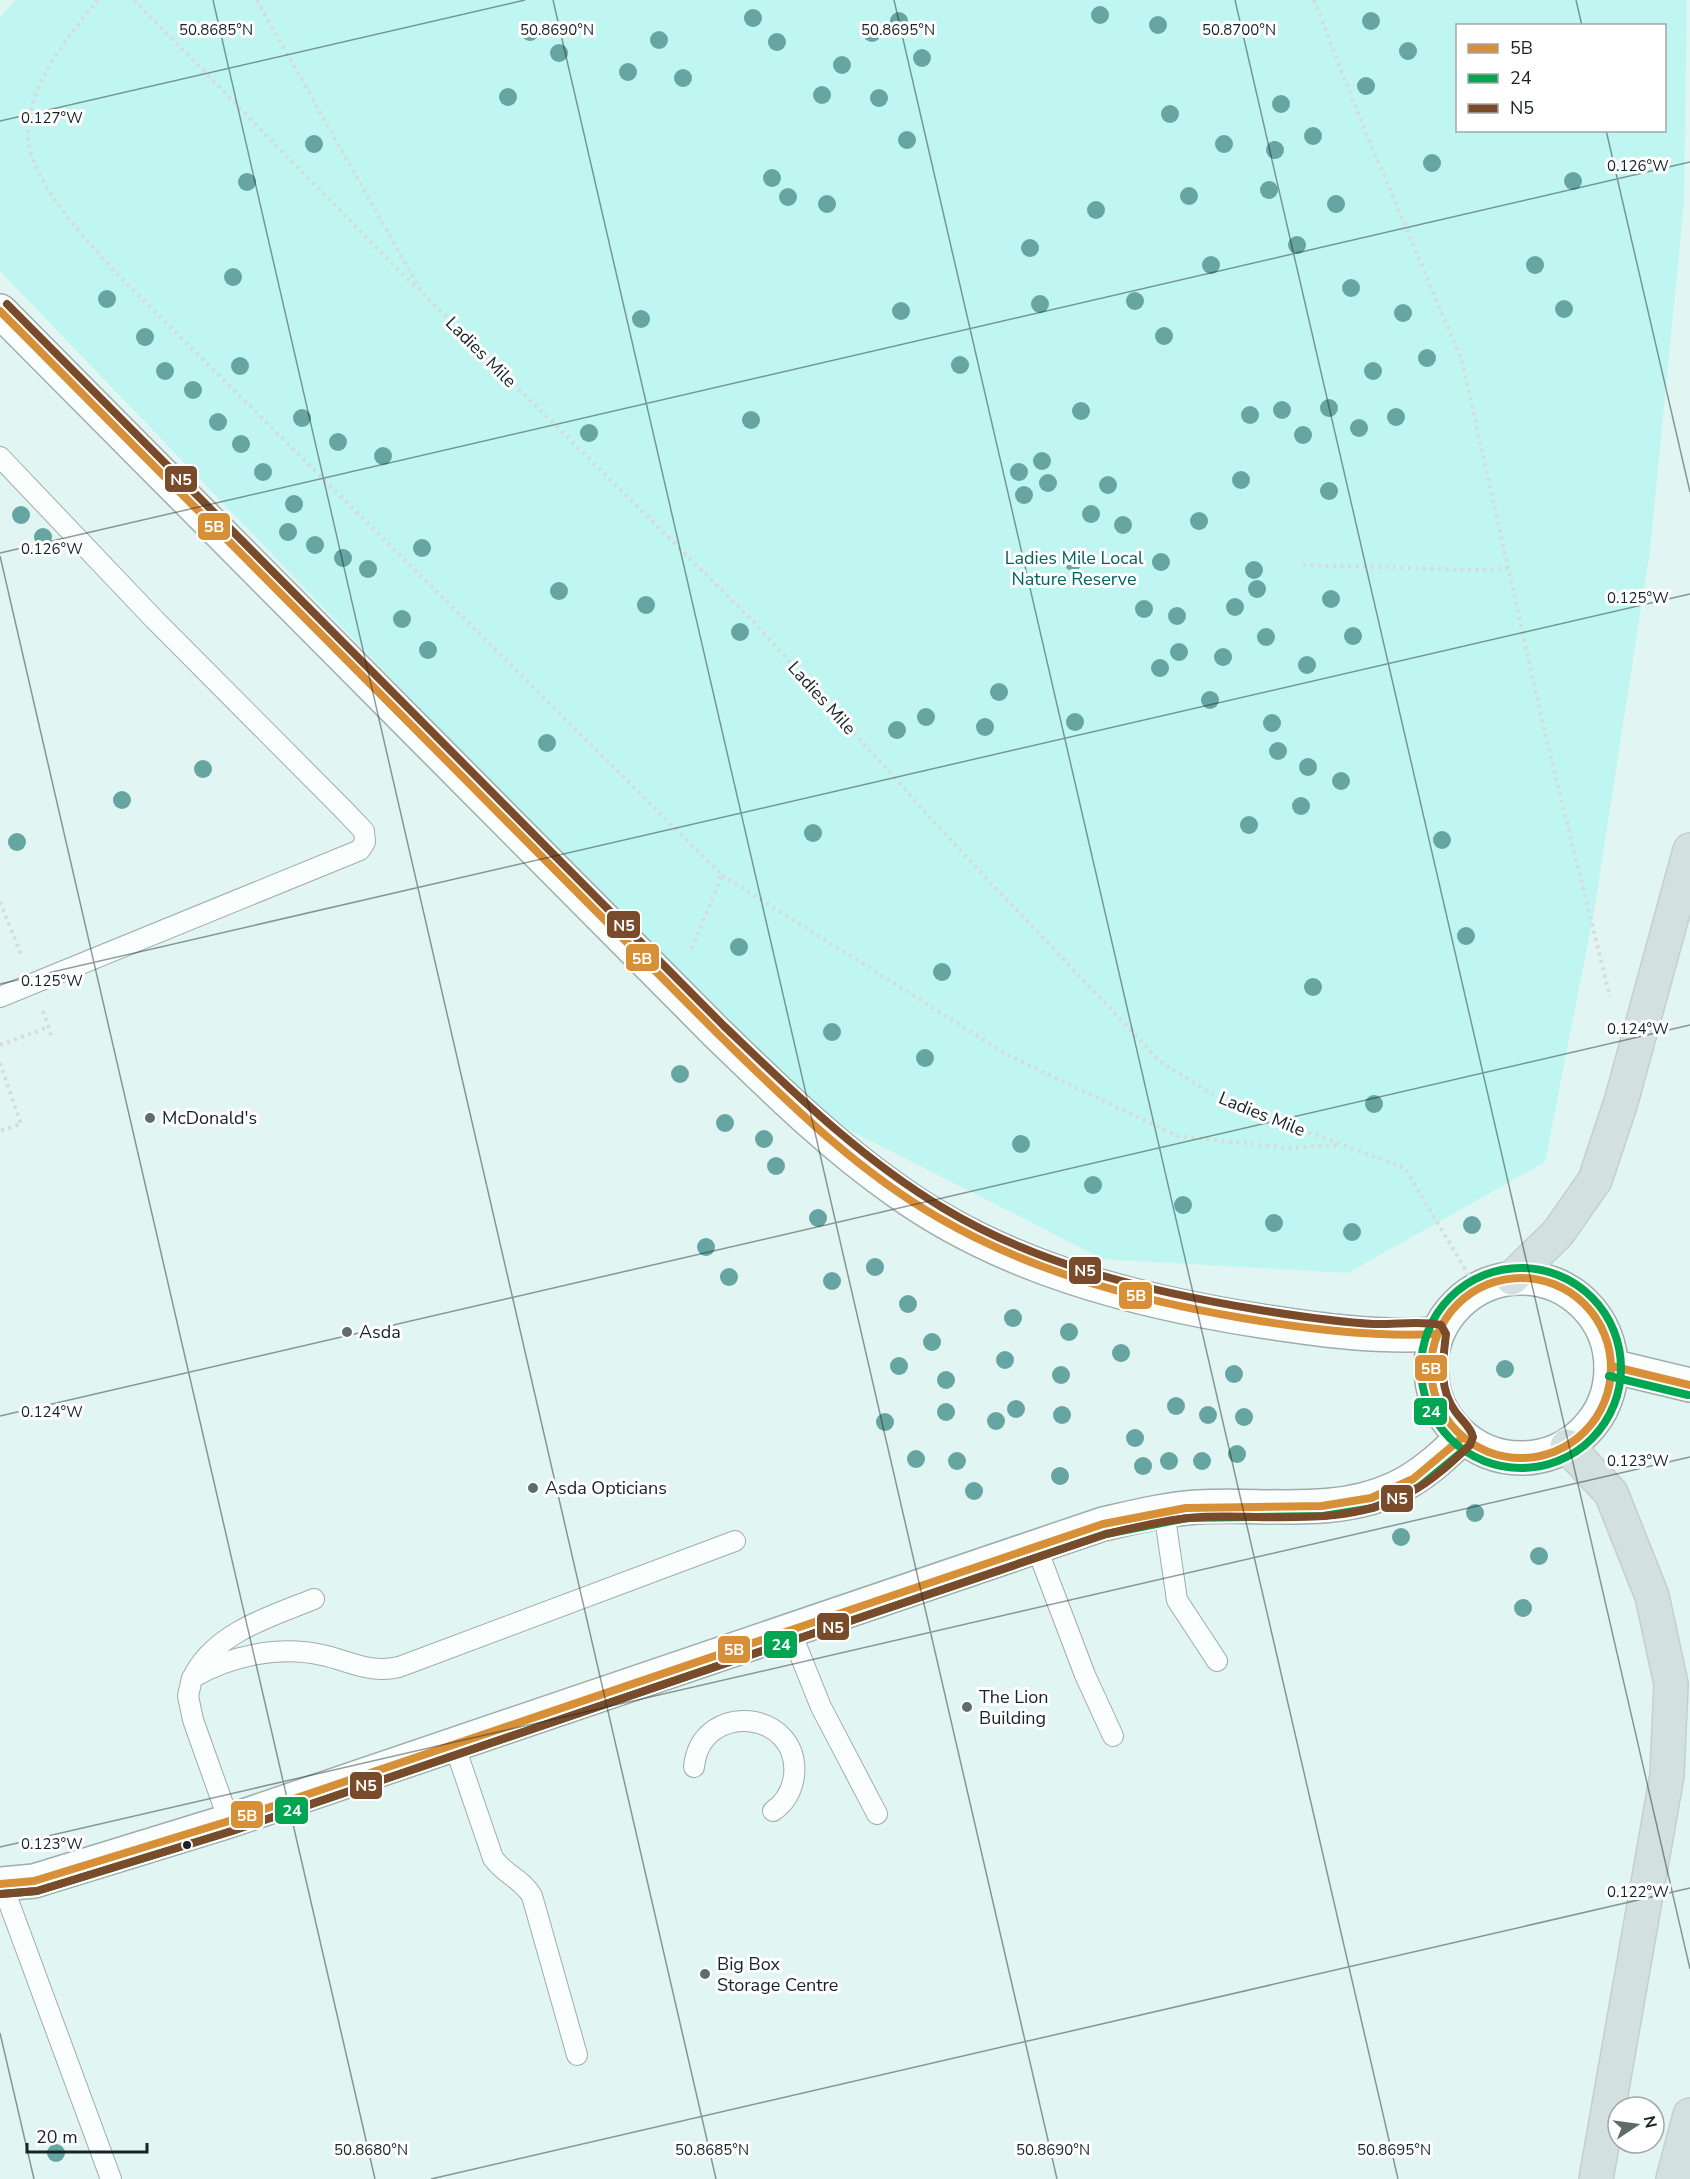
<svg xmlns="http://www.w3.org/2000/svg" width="1690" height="2179" viewBox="0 0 1690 2179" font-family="'Nunito Sans',sans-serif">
<rect width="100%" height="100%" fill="#e1f5f3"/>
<path fill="#c0f6f2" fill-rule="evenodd" d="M16 0H1687L1684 203 1650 550 1594 912 1545 1162 1348 1273 1103 1259 802 1106 0 271V17ZM1458 26H1664V130H1458Z"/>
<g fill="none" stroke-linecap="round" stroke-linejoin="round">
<g stroke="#9eadac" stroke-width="22">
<g id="service">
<polyline points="0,457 155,620 343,809 364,831 365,842 360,850 0,997"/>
<polyline points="1164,1511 1177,1600 1217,1661"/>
<polyline points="1036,1546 1085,1675 1113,1736"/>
<polyline points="790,1630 821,1707 877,1814"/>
<path d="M195 1673C219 1631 272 1616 314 1599"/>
<path d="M454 1744 493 1858C504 1874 522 1879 532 1896L577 2055"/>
<path d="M694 1767C701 1699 801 1710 794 1776 792 1790 785 1803 773 1811"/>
<path d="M229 1821 193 1720 188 1696 192 1678C229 1656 280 1645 322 1655 350 1661 370 1674 399 1667L735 1541"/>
<polyline points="2,1884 111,2179"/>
</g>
</g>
<g stroke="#9eadac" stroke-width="36">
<path id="minor" d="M0 1884 34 1881 229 1821 1103 1524C1134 1517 1166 1509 1198 1507 1262 1503 1334 1517 1394 1489 1421 1477 1442 1457 1463 1437"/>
</g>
<g stroke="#9eadac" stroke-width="36">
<g id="tertiary">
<path d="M0 311 717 1033C775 1089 830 1144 897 1191 1003 1267 1133 1301 1261 1321 1320 1330 1377 1338 1436 1334"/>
<circle cx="1521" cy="1368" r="90"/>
<polyline points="1611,1366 1690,1385"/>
</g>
</g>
<g stroke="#c6cfcf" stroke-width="36">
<g id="trunk">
<polyline points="1512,1278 1558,1233 1595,1180 1621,1102 1690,850"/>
<polyline points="1567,1446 1611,1493 1652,1596 1671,1684 1667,1775 1596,2179"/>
<polyline points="1673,2179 1690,2115"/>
</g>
</g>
<g stroke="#d6dcdb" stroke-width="4" stroke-dasharray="3 4.5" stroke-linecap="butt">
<path d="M98 0C69 35 20 94 29 145 37 188 87 241 116 273L722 875 690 953"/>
<polyline points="134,0 417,289"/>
<polyline points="257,0 422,293 753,621 956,846 1162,1063 1224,1101 1405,1168 1474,1284"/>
<polyline points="1314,0 1359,116 1462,361 1545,733 1610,997"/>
<polyline points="1303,565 1480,570 1508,568"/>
<polyline points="722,875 1008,1055 1177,1136 1288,1148 1337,1145"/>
<polyline points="0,902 22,957"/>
<polyline points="43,1011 51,1035"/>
<polyline points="0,1045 49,1027"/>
<polyline points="0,1063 21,1124 0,1131"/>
</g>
<use href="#service" stroke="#fafefd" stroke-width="20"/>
<use href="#minor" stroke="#fafefd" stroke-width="33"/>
<use href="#tertiary" stroke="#fafefd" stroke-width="33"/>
<use href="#trunk" stroke="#d2e0df" stroke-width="33"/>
<g stroke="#fff" stroke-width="12">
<g id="bus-1">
<path d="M0 311 717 1033C786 1100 855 1170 939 1218 1032 1272 1137 1300 1242 1318 1307 1329 1371 1337 1436 1334"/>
<circle cx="1521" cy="1368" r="90"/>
<polyline points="1611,1366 1690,1385"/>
<polyline points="0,1884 34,1881 229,1821 1103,1524 1186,1508 1322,1506 1371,1498 1413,1479 1463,1437"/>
</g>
</g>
<g stroke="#fff" stroke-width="12">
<g id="bus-2">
<circle cx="1521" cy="1368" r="100"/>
<polyline points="1609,1376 1688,1395"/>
<polyline points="1,1894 37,1891 232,1831 1106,1534 1187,1518 1323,1516 1373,1508 1419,1487 1470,1445"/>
</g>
</g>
<g stroke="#fff" stroke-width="12">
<path id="bus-3" d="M1 1894 37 1891 232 1831 1106 1534C1137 1527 1169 1519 1201 1517 1270 1514 1345 1528 1409 1493 1432 1481 1451 1463 1470 1445L1473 1437C1471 1427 1461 1420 1455 1411 1438 1387 1443 1361 1446 1334L1441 1325C1420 1320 1394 1325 1373 1324 1335 1322 1297 1316 1260 1310 1151 1292 1039 1266 943 1208 861 1159 793 1092 724 1026L7 304"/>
</g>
<use href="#bus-1" stroke="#d78f38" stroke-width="8"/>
<use href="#bus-2" stroke="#00a651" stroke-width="8"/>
<use href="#bus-3" stroke="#7a4b2a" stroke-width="8"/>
</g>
<g fill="#66a5a2">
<circle cx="1100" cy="15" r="9"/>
<circle cx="753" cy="18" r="9"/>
<circle cx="899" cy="21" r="9"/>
<circle cx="1371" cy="21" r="9"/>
<circle cx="1158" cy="25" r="9"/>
<circle cx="530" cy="32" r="9"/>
<circle cx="872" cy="33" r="9"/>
<circle cx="659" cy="40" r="9"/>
<circle cx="777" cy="42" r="9"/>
<circle cx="1408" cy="51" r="9"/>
<circle cx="559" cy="53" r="9"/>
<circle cx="922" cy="58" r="9"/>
<circle cx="842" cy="65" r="9"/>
<circle cx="628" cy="72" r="9"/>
<circle cx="683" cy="78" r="9"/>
<circle cx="1366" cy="86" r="9"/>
<circle cx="822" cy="95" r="9"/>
<circle cx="508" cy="97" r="9"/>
<circle cx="879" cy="98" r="9"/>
<circle cx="1281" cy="104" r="9"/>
<circle cx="1170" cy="114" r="9"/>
<circle cx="1313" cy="136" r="9"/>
<circle cx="907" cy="140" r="9"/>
<circle cx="314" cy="144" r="9"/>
<circle cx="1224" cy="144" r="9"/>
<circle cx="1275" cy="150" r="9"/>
<circle cx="1432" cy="163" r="9"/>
<circle cx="772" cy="178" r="9"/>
<circle cx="1573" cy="181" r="9"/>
<circle cx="247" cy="182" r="9"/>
<circle cx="1269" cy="190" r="9"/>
<circle cx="1189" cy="196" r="9"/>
<circle cx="788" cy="197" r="9"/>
<circle cx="827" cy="204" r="9"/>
<circle cx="1336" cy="204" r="9"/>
<circle cx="1096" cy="210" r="9"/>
<circle cx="1297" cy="245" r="9"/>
<circle cx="1030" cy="248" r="9"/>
<circle cx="1211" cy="265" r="9"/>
<circle cx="1535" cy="265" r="9"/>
<circle cx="233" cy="277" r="9"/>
<circle cx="1351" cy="288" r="9"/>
<circle cx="107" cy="299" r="9"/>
<circle cx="1135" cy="301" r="9"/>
<circle cx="1040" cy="304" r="9"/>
<circle cx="1564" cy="309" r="9"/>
<circle cx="901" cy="311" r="9"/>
<circle cx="1403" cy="313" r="9"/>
<circle cx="641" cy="319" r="9"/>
<circle cx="1164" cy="336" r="9"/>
<circle cx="145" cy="337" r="9"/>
<circle cx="1427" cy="358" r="9"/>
<circle cx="960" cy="365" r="9"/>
<circle cx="240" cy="366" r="9"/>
<circle cx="165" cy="371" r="9"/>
<circle cx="1373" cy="371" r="9"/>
<circle cx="193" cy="390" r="9"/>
<circle cx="1329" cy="408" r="9"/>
<circle cx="1282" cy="410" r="9"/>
<circle cx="1081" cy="411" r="9"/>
<circle cx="1250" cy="415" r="9"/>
<circle cx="1396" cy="417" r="9"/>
<circle cx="302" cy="418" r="9"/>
<circle cx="751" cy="420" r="9"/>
<circle cx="218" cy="422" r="9"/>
<circle cx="1359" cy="428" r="9"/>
<circle cx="589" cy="433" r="9"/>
<circle cx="1303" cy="435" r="9"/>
<circle cx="338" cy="442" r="9"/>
<circle cx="241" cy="444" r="9"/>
<circle cx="383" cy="456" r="9"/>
<circle cx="1042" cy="461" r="9"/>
<circle cx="263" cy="472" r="9"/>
<circle cx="1019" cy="472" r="9"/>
<circle cx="1241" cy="480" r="9"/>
<circle cx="1048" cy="483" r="9"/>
<circle cx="1108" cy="485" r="9"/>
<circle cx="1329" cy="491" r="9"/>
<circle cx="1024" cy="495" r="9"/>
<circle cx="294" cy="504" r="9"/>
<circle cx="1091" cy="514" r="9"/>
<circle cx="21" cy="515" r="9"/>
<circle cx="1199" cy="521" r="9"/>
<circle cx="1123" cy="525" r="9"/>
<circle cx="288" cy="532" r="9"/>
<circle cx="43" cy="537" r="9"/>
<circle cx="315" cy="545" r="9"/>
<circle cx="422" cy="548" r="9"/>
<circle cx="343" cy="558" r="9"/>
<circle cx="1073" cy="562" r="9"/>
<circle cx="1161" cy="562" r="9"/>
<circle cx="368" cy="569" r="9"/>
<circle cx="1254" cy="570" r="9"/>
<circle cx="1257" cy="589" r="9"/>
<circle cx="559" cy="591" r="9"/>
<circle cx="1331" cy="599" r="9"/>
<circle cx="646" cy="605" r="9"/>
<circle cx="1235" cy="607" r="9"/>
<circle cx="1144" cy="609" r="9"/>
<circle cx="1177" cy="616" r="9"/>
<circle cx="402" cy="619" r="9"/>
<circle cx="740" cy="632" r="9"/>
<circle cx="1353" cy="636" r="9"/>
<circle cx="1266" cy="637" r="9"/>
<circle cx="428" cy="650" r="9"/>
<circle cx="1179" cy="652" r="9"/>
<circle cx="1223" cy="657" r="9"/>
<circle cx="1307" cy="665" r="9"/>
<circle cx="1160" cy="668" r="9"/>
<circle cx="999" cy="692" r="9"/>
<circle cx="1210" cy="700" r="9"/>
<circle cx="926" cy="717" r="9"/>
<circle cx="1075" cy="722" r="9"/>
<circle cx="1272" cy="723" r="9"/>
<circle cx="985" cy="727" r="9"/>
<circle cx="897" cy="730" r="9"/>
<circle cx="547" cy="743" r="9"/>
<circle cx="1278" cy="751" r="9"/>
<circle cx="1308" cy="767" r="9"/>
<circle cx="203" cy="769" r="9"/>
<circle cx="1341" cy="781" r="9"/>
<circle cx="122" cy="800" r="9"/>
<circle cx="1301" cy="806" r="9"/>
<circle cx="1249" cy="825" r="9"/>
<circle cx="813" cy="833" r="9"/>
<circle cx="1442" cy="840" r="9"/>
<circle cx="17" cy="842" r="9"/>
<circle cx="1466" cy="936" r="9"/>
<circle cx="739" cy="947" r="9"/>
<circle cx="942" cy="972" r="9"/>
<circle cx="1313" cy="987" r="9"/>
<circle cx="832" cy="1032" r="9"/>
<circle cx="925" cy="1058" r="9"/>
<circle cx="680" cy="1074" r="9"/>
<circle cx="1374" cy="1104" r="9"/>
<circle cx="725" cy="1123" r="9"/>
<circle cx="764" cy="1139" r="9"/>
<circle cx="1021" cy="1144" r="9"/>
<circle cx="776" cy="1166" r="9"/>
<circle cx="1093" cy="1185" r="9"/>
<circle cx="1183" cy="1205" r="9"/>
<circle cx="818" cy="1218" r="9"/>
<circle cx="1274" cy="1223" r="9"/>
<circle cx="1472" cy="1225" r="9"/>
<circle cx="1352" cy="1232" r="9"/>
<circle cx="706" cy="1247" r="9"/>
<circle cx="875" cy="1267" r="9"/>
<circle cx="729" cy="1277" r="9"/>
<circle cx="832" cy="1281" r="9"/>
<circle cx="908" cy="1304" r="9"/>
<circle cx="1013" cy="1318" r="9"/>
<circle cx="1069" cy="1332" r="9"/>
<circle cx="932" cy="1342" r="9"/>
<circle cx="1121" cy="1353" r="9"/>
<circle cx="1005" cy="1360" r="9"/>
<circle cx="899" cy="1366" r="9"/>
<circle cx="1505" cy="1369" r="9"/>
<circle cx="1234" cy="1374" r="9"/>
<circle cx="1061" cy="1375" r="9"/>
<circle cx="946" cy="1380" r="9"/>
<circle cx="1176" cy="1406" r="9"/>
<circle cx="1016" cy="1409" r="9"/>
<circle cx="946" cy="1412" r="9"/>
<circle cx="1062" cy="1415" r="9"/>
<circle cx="1208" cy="1415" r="9"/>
<circle cx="1244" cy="1417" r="9"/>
<circle cx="996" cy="1421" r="9"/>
<circle cx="885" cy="1422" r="9"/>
<circle cx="1135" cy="1438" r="9"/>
<circle cx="1237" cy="1454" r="9"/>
<circle cx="916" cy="1459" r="9"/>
<circle cx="957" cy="1461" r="9"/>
<circle cx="1169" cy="1461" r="9"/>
<circle cx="1202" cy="1461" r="9"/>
<circle cx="1143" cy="1466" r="9"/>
<circle cx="1060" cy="1476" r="9"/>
<circle cx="974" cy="1491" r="9"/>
<circle cx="1475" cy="1513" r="9"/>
<circle cx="1401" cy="1537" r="9"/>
<circle cx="1539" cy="1556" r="9"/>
<circle cx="1523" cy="1608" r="9"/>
<circle cx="56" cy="2153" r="9"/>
</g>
<path fill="none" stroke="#162423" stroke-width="1.5" stroke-opacity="0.45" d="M213 0 716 2179M553 0 1057 2179M894 0 1398 2179M1235 0 1690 1969M1576 0 1582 26M0 121 525 0M1606 130 1690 492M0 553 1690 162M0 556 375 2179M0 984 1690 594M0 1416 1690 1025M0 1847 1690 1457M0 2033 34 2179M431 2179 1690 1888"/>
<g fill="#5d6d6c" stroke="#fff" stroke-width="2">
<circle cx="150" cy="1118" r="6"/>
<circle cx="347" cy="1332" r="6"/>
<circle cx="533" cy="1488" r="6"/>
<circle cx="967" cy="1707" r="6"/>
<circle cx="705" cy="1974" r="6"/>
</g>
<circle fill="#162423" stroke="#fff" stroke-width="2" cx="187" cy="1845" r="5"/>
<g text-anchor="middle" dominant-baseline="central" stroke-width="6" stroke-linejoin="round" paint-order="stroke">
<g font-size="18" fill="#162423" stroke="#fff">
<text transform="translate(481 352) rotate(45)">Ladies Mile</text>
<text transform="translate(822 698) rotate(48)">Ladies Mile</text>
<text transform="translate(1262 1114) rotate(22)">Ladies Mile</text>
</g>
<g font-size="18" fill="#02635f" stroke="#fff">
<text x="1074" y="558">Ladies Mile Local<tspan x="1074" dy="21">Nature Reserve</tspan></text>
</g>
<g font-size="18" fill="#162423" stroke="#fff" text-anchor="start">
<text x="162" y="1118">McDonald's</text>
<text x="359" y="1332">Asda</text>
<text x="545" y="1488">Asda Opticians</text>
<text x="979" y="1697">The Lion<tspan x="979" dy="21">Building</tspan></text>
<text x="717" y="1964">Big Box<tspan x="717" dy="21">Storage Centre</tspan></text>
</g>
</g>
<g font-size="15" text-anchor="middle" fill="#162423" stroke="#fff" stroke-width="6" stroke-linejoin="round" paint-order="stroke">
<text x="557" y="35">50.8690°N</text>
<text x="1239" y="35">50.8700°N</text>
<text x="216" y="35">50.8685°N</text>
<text x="898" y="35">50.8695°N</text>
<text x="52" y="123">0.127°W</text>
<text x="1638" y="171">0.126°W</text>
<text x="52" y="554">0.126°W</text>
<text x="1638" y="603">0.125°W</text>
<text x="52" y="986">0.125°W</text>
<text x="1638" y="1034">0.124°W</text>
<text x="52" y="1417">0.124°W</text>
<text x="1638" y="1466">0.123°W</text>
<text x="52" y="1849">0.123°W</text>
<text x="1638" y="1897">0.122°W</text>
<text x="371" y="2155">50.8680°N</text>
<text x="712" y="2155">50.8685°N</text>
<text x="1053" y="2155">50.8690°N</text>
<text x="1394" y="2155">50.8695°N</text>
</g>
<g stroke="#fff" stroke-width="2">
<rect x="164" y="465" width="34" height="28" rx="6" fill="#7a4b2a"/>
<rect x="197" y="512" width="34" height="29" rx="6" fill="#d78f38"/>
<rect x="606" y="910" width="35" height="29" rx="6" fill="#7a4b2a"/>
<rect x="625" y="943" width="35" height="29" rx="6" fill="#d78f38"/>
<rect x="1068" y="1256" width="34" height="29" rx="6" fill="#7a4b2a"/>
<rect x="1118" y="1281" width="35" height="29" rx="6" fill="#d78f38"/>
<rect x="1414" y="1354" width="34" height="28" rx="6" fill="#d78f38"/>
<rect x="1413" y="1397" width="35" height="29" rx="6" fill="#00a651"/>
<rect x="1380" y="1484" width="34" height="29" rx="6" fill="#7a4b2a"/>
<rect x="816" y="1612" width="34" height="29" rx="6" fill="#7a4b2a"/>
<rect x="763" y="1630" width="35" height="29" rx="6" fill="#00a651"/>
<rect x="717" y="1635" width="34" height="29" rx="6" fill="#d78f38"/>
<rect x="349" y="1771" width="34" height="29" rx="6" fill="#7a4b2a"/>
<rect x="274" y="1796" width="35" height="29" rx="6" fill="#00a651"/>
<rect x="230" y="1800" width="34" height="29" rx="6" fill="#d78f38"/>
</g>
<g font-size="16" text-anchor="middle" font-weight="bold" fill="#fff">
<text x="181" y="485">N5</text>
<text x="214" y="532">5B</text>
<text x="624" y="931">N5</text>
<text x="642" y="964">5B</text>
<text x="1085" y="1276">N5</text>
<text x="1136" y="1301">5B</text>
<text x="1431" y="1374">5B</text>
<text x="1431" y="1417">24</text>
<text x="1397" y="1504">N5</text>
<text x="833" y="1633">N5</text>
<text x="781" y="1650">24</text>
<text x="734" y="1655">5B</text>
<text x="366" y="1791">N5</text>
<text x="292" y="1816">24</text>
<text x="247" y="1821">5B</text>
</g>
<rect x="1456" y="24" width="210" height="108" fill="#ffffff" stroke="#a2a7a7" stroke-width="1.5"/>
<rect x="1468" y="44" width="30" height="9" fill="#d78f38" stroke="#a2a7a7" stroke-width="1.5"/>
<text x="1510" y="54" font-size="18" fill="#162423">5B</text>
<rect x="1468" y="74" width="30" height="9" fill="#00a651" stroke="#a2a7a7" stroke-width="1.5"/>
<text x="1510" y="84" font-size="18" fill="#162423">24</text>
<rect x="1468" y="104" width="30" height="9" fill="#7a4b2a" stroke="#a2a7a7" stroke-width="1.5"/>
<text x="1510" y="114" font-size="18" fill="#162423">N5</text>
<g transform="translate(1636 2125) rotate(77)"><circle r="28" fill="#ffffff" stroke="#a2a7a7" stroke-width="1.5"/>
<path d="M0-4.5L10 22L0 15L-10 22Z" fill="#5d6d6c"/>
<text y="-9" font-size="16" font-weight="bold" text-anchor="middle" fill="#162423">N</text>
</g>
<path d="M27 2143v9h120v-9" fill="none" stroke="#162423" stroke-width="3"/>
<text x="36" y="2143" font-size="18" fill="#162423" stroke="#ffffff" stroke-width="4.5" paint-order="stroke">20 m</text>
</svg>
